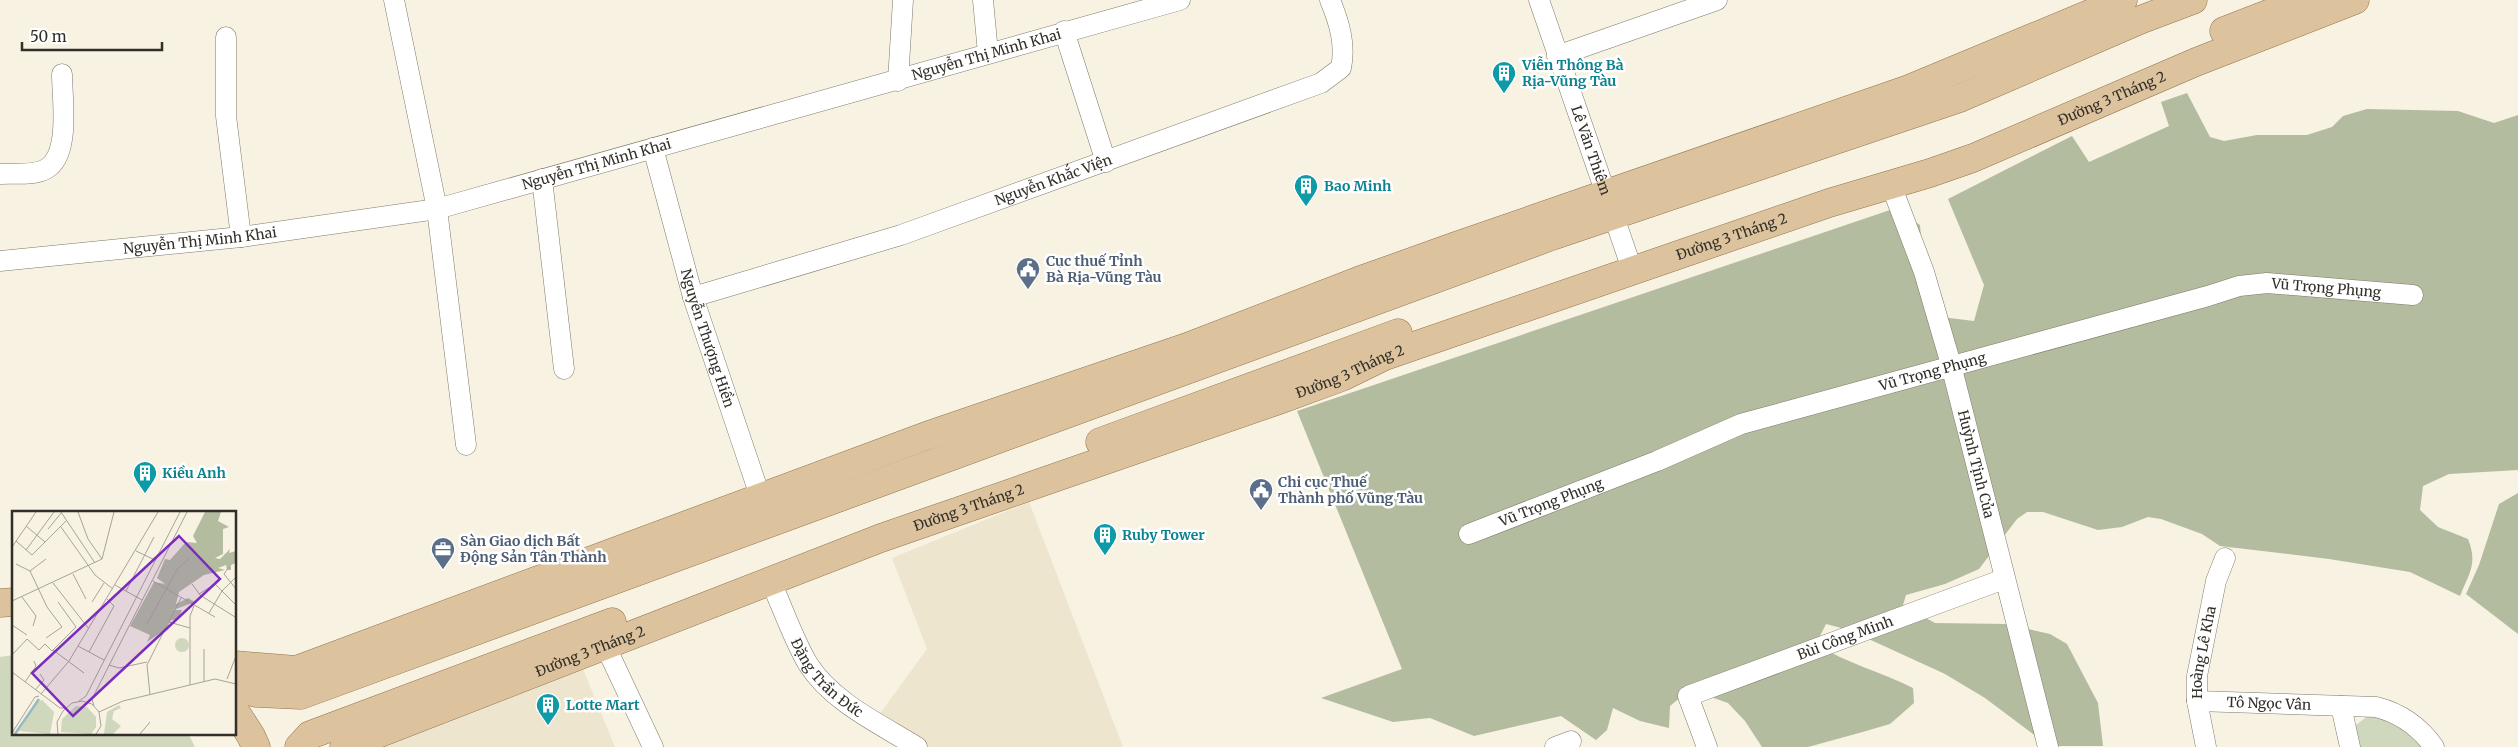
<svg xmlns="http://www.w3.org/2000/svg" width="2518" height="747" viewBox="0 0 2518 747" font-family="Merriweather,serif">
<rect width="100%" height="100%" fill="#f7f2e1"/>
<g fill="#ede5ce">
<polygon points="1029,502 1123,747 929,747 879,715 927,649 892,558"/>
<polygon points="580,662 615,747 364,747"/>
</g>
<g fill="#cfd7bd">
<polygon points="14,655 14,733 188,733 195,747 0,747 0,657"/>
<polygon points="2374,715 2402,725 2422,747 2350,747 2356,725 2368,716"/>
</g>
<g fill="#b3bc9e">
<path d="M2187 93 2210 137 2224 141 2257 135H2307L2332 127 2343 116 2367 109 2458 111 2494 123 2518 115V470L2449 474 2423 486 2420 510 2438 527 2468 539C2478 564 2469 573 2460 596L2410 572 2329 559 2220 546 2202 534 2161 519 2148 517 2122 527 2098 530 2043 512H2027L2017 519 1979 569 1945 584 1906 595 1903 605 1935 623 2006 624 2050 634 2067 644 2098 703 2103 746H2049L1985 698 1945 674 1849 630 1826 624 1816 644C1846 663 1881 672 1913 688L1914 703 1890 724 1859 733 1808 747H1762L1745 721 1728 703 1708 696H1682L1670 706 1669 728 1640 721 1613 708 1607 730 1596 740 1561 716 1474 736 1430 718 1393 722 1321 698 1402 669 1297 411 1890 210 1905 215 1920 225 1924 272 1931 304 1949 318 1974 321 1984 285 1948 199 2072 136 2089 162 2169 126 2161 102Z"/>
<polygon points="2518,493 2518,634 2466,594 2479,565 2499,504"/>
</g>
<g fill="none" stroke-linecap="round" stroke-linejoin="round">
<g stroke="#7e796a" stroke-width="21">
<g id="street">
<polyline points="394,0 437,209 466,445"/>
<polyline points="983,0 988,53"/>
<path id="s1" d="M1539 0 1633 272"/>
<polyline points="1064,31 1106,162"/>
<polyline points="226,37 226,116 241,237"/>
<polyline points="1557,56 1717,0"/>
<polyline points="898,81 903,0"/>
<path id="s2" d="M653 148 693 297 760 496 768 507"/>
<path d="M0 174C14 173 34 176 46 169 71 155 62 99 62 74"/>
<polyline points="542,179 564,369"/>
<path id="s3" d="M1891 185 1924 272 1950 361 2048 747"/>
<path id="s4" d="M0 261 241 237 437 209 1180 0"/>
<path id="s5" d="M693 297 901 235 1321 83 1341 68C1346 44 1339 22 1330 0"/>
<path id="s6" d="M1469 534 1657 461 1741 424 2208 296 2239 286 2267 283 2413 295"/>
<path id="s7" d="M770 580C782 606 794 641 808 664 832 702 880 724 917 747"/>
<polyline points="605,645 653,747"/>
<path id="s8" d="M2197 701 2376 707C2400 713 2419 726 2434 747"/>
<polyline points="2341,706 2350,747"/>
<polyline points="1555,747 1571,741"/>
<path id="s9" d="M1707 747 1688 696 2004 579"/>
<path id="s10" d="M2206 747 2197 701V676L2216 581 2225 558"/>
</g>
</g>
<g stroke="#92744b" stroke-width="29">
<g id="primary">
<polyline points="2224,31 2304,0"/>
<polyline points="1100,442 1398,333"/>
<polyline points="0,603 14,602"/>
<polyline points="235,665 296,670 926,436 1187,347 1358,281 1456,246 1909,89 2123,0"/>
<polyline points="235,688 257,693 301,695 1552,236 1960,98 2140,20 2193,0"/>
<polyline points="235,711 251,736 256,747"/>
<polyline points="299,747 310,735 612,622"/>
<path id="s11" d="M344 747 881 538 1279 400 1342 377 1385 356 1829 203 1930 173 1973 158 2196 62 2355 0"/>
</g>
</g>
<use href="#street" stroke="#fff" stroke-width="20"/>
<use href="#primary" stroke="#ddc29e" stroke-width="28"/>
</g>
<defs>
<g id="building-pin" transform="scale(1.25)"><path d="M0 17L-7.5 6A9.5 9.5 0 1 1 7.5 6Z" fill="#0f9aa8" stroke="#fff"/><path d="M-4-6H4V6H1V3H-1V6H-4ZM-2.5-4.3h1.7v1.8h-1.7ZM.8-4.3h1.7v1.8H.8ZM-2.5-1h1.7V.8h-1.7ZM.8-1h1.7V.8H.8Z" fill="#fff"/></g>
<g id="civic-pin" transform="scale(1.25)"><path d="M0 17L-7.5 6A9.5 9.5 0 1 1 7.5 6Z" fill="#5c6f8a" stroke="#fff"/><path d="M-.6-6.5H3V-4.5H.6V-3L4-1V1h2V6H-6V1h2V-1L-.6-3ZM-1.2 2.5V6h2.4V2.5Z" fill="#fff"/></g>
<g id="office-pin" transform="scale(1.25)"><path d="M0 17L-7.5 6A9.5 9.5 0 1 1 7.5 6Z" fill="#5c6f8a" stroke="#fff"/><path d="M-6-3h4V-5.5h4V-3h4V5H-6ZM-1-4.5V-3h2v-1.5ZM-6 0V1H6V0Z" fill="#fff"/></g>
</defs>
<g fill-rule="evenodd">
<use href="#building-pin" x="1504" y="73"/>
<use href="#building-pin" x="1306" y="186"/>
<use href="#civic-pin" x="1028" y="269"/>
<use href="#building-pin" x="145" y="473"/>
<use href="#civic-pin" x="1261" y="490"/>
<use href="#building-pin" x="1105" y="535"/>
<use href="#office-pin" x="443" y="549"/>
<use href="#building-pin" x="548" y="705"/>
</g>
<g text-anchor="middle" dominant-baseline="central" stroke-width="5" stroke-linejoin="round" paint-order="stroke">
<g font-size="14" fill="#312f28" stroke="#fff">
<text stroke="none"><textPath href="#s4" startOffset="1011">Nguyễn Thị Minh Khai</textPath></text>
<text stroke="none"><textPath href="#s11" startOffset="1884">Đường 3 Tháng 2</textPath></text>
<text stroke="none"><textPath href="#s1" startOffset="159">Lê Văn Thiêm</textPath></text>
<text stroke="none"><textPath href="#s4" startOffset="606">Nguyễn Thị Minh Khai</textPath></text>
<text stroke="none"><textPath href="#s5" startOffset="379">Nguyễn Khắc Viện</textPath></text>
<text stroke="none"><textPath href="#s11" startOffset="1479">Đường 3 Tháng 2</textPath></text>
<text stroke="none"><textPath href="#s4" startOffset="201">Nguyễn Thị Minh Khai</textPath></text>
<text stroke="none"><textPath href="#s6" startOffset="898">Vũ Trọng Phụng</textPath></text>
<text stroke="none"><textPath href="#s2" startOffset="198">Nguyễn Thượng Hiền</textPath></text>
<text stroke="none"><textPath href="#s6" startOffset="492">Vũ Trọng Phụng</textPath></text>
<text stroke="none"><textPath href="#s11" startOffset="1074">Đường 3 Tháng 2</textPath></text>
<text stroke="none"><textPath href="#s3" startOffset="292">Huỳnh Tịnh Của</textPath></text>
<text stroke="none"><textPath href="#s6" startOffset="88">Vũ Trọng Phụng</textPath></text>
<text stroke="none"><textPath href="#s11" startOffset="669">Đường 3 Tháng 2</textPath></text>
<text stroke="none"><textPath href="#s9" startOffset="222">Bùi Công Minh</textPath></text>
<text stroke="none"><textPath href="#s11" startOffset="264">Đường 3 Tháng 2</textPath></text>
<text stroke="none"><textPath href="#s10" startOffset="96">Hoàng Lê Kha</textPath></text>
<text stroke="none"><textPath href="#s7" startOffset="115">Đặng Trần Đức</textPath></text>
<text stroke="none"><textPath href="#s8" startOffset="72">Tô Ngọc Vân</textPath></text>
</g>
<g font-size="14" font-weight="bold" fill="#0d838f" stroke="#fff" text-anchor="start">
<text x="1522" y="65">Viễn Thông Bà<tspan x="1522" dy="16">Rịa-Vũng Tàu</tspan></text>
<text x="1324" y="186">Bao Minh</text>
<text x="162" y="473">Kiều Anh</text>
<text x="1122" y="535">Ruby Tower</text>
<text x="566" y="705">Lotte Mart</text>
</g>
<g font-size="14" font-weight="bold" fill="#4e5e75" stroke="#fff" text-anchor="start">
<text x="1046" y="261">Cục thuế Tỉnh<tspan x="1046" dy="16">Bà Rịa-Vũng Tàu</tspan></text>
<text x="1278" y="482">Chi cục Thuế<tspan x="1278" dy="16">Thành phố Vũng Tàu</tspan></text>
<text x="460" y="541">Sàn Giao dịch Bất<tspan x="460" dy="16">Động Sản Tân Thành</tspan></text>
</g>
</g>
<g transform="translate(12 511)">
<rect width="224" height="224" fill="#f7f2e1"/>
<path d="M163 134a7 7 0 1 1 14 0a7 7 0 1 1-14 0ZM30 189 42 201 38 223 7 220 25 191ZM107 194 109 197 102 200 100 208 109 215 101 223H92L95 201ZM64 195 75 196 84 206V216L79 223 49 221 50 208Z" fill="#cfd7bd"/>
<path d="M193 1H209L206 10 217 16 211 18V43L203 47 208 48 218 38 217 42 224 40V52L219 54V59H215L214 54 206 57 213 59 192 64 167 81 164 93 176 87 183 91 161 99H170L166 109H159L154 118 135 131 138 124 118 115 142 71 153 73 145 67 153 48 158 49 174 31 185 32 181 25Z" fill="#b3bc9e"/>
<path fill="none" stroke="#95bbc3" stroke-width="2.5" d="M3 223 27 188"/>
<path fill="none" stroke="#a8a497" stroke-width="1" d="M49 1 83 52M66 1 76 28 90 48M14 15 33 31M49 16 83 64 101 78M36 18 50 1M4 30 20 44 55 9M0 36 24 1M14 39 42 1M124 40 143 49M4 53 18 60 35 96 50 116 34 127M217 56 212 63 224 78M18 60 34 48M61 63 74 88M141 70 203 106M41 72 77 118M180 73 188 84 223 106M103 74 130 89M114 80 142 26M187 83 203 73 224 94M10 86 24 105 21 115M169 87 157 111 178 117M0 90 90 48 102 1M80 91 92 72M197 102 210 80 224 66M135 113 166 57 177 48M0 114 15 124M66 135 92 149M192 138V170M41 139 72 162M77 141 102 95 95 88M0 144 15 128 27 139 33 133 40 140 64 116 46 91M97 154 107 157 135 151M0 161 48 197H53M215 168 224 145M13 171 24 155 22 150M178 174V105L182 95M23 179 32 169 28 163M29 183 57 150 146 1M138 184 135 154 152 120M67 190 74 185 168 1M82 195 80 188 175 1M87 201 111 190 203 168 224 173M0 222 23 186 27 185M46 223 45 211 51 200 60 192 70 190 80 193 87 201 89 215 84 223M128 223 138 211"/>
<path fill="#7b2cbf" fill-opacity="0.15" stroke="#7b2cbf" stroke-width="2.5" d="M167 25 208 68 61 205 20 162Z"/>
<rect width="224" height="224" fill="none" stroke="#312f28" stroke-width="2.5"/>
</g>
<path d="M22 42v8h140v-8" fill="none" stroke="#312f28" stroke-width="2.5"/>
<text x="30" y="42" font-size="15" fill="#312f28" stroke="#ffffff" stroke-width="4" paint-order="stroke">50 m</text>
</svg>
